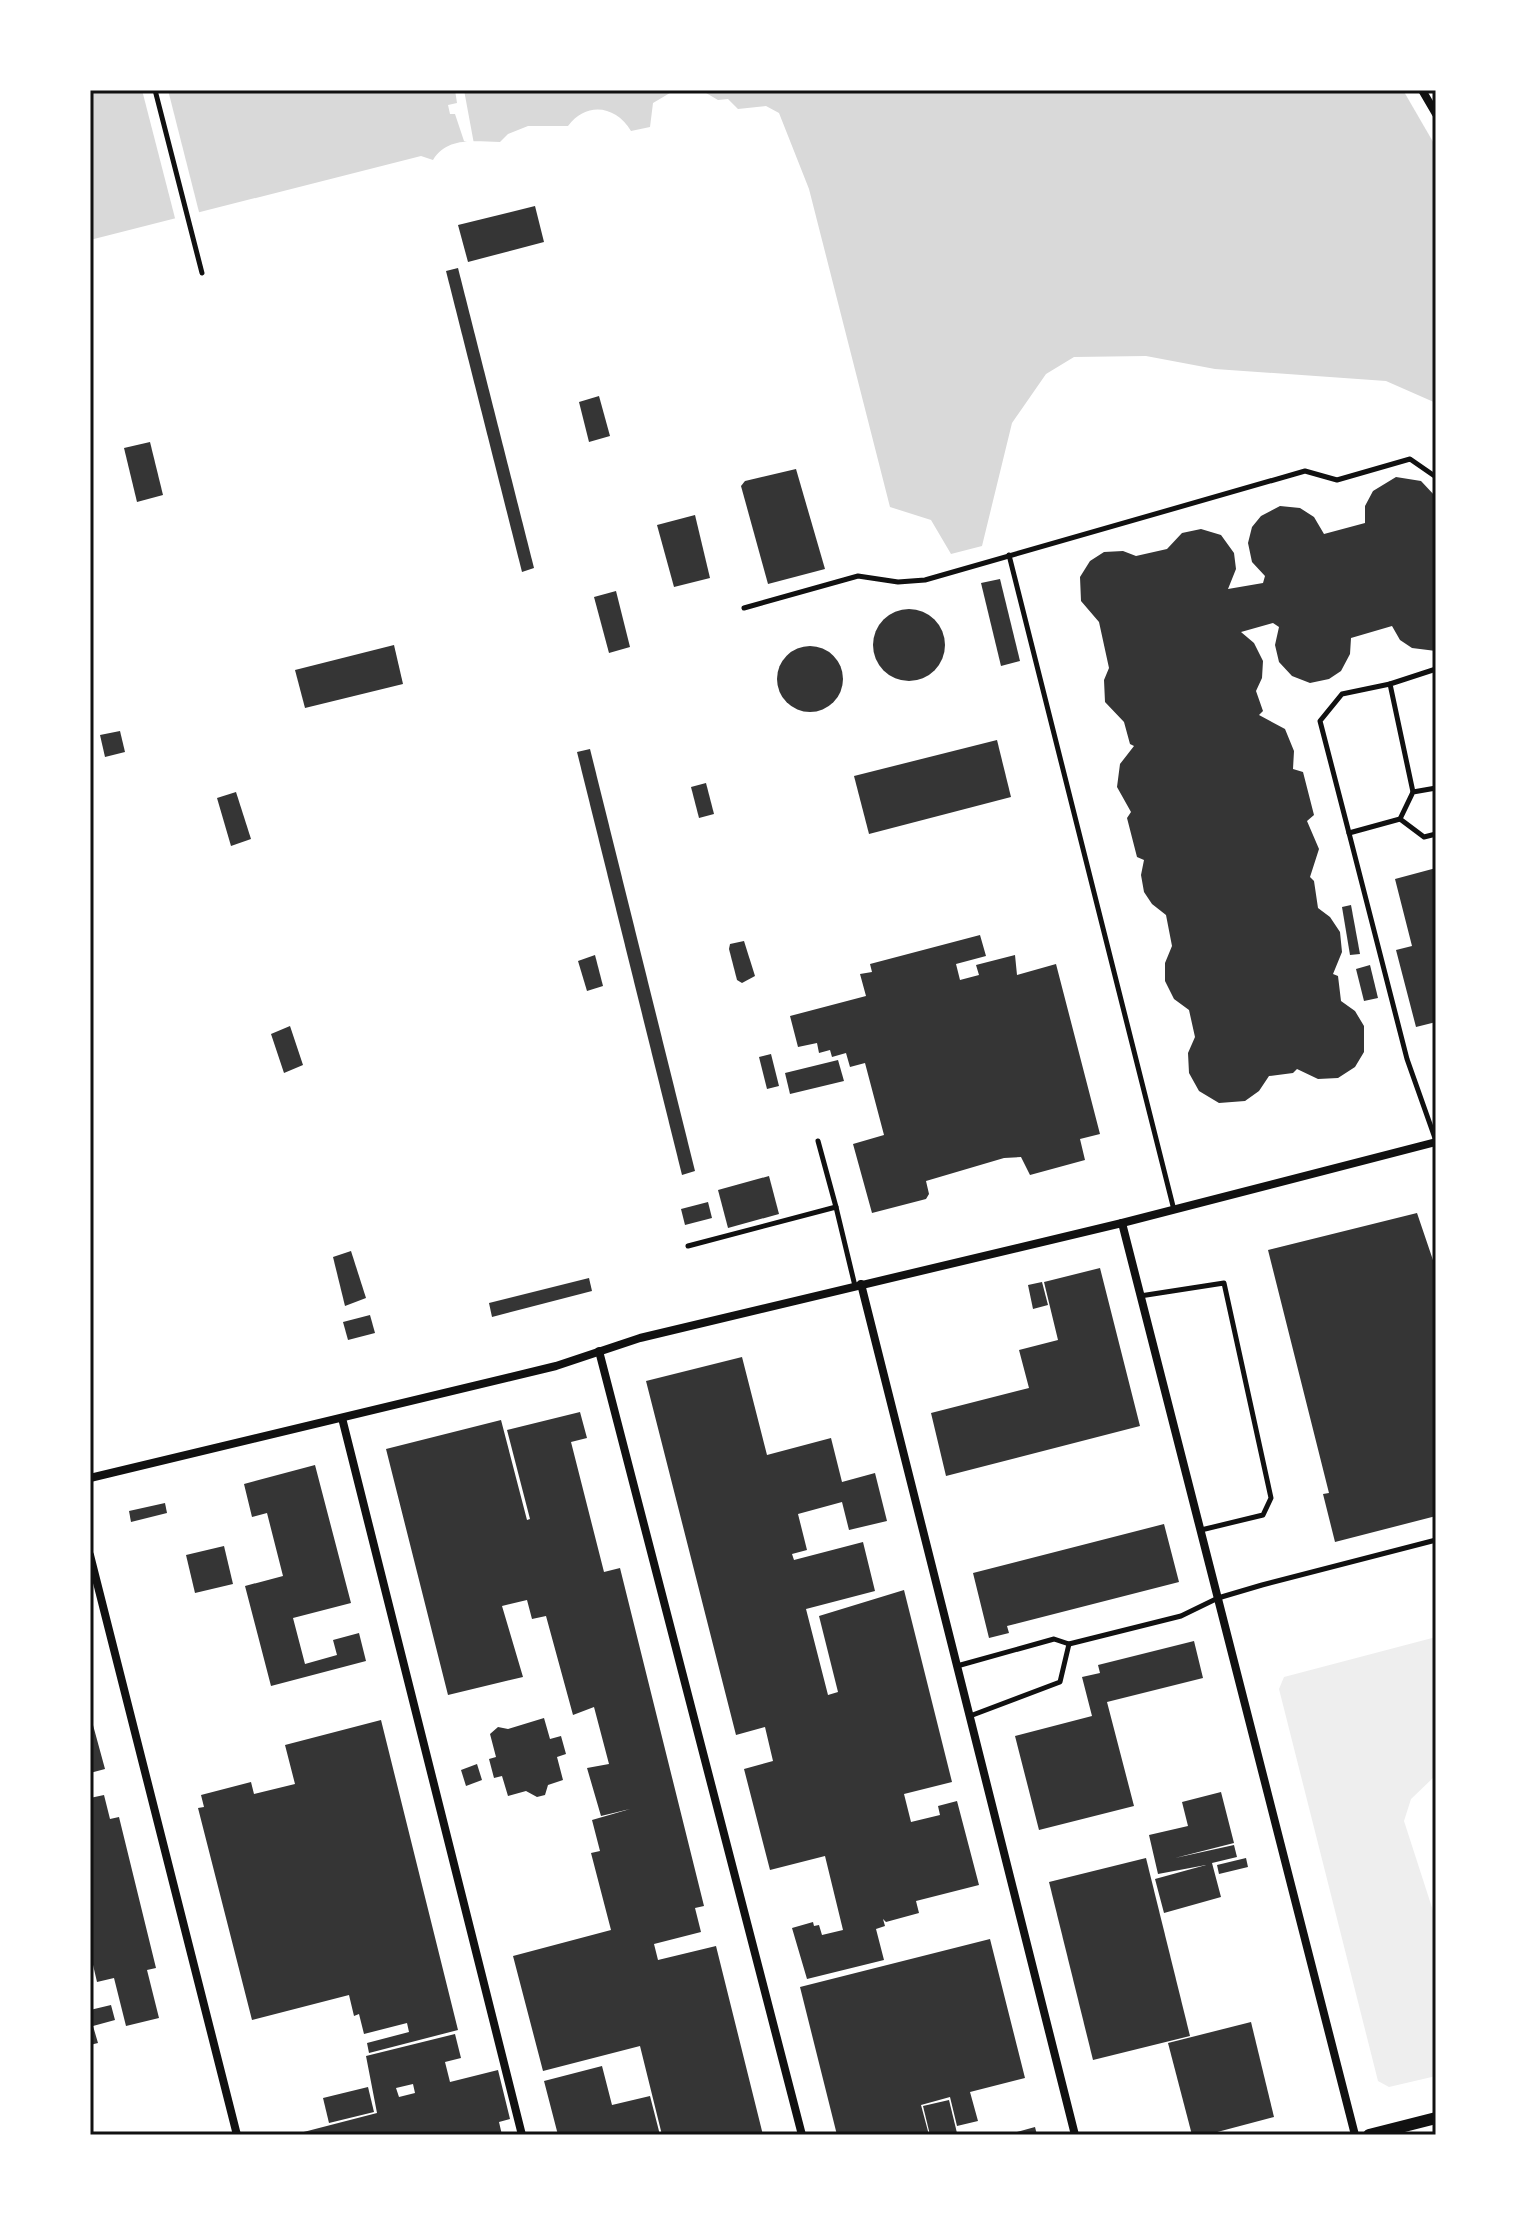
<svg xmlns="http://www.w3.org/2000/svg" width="1526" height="2225" viewBox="0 0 1526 2225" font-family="Arial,sans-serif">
<rect width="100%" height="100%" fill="#fff"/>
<polygon fill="#eee" points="1436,1637 1436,1775 1411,1799 1404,1821 1436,1920 1436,2076 1389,2087 1378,2081 1279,1689 1284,1677"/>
<g fill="#d9d9d9">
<path d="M90 90H675L653 103 650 127 631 131C616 106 587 101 568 126H528L508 134 500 142C475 142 448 136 433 160L421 156 90 240Z"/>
<polygon points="701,90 1436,90 1436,403 1386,381 1215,369 1146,356 1074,357 1046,374 1012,423 982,546 951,554 931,520 890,507 809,189 779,113 766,106 738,109 728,99 718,100"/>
</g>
<g fill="#fff">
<polygon points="142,90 168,90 200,216 176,222"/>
<polygon points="455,90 464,90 474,144 464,141 455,114 450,114 448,105 457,103"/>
<polygon points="1403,90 1436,90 1436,147"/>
</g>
<g fill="#353535" fill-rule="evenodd">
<polygon points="535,206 544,242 468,262 458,225"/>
<polygon points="458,268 534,568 522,572 446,271"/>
<polygon points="599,396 610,436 589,442 579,402"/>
<polygon points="150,442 163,495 137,502 124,448"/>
<polygon points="796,469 825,569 768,584 741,486 745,481"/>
<polygon points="1396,477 1421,481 1436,497 1436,651 1412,648 1400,640 1392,626 1351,638 1350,654 1341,671 1329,679 1310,683 1292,676 1279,662 1275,645 1279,627 1273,623 1241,632 1254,643 1263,661 1262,678 1256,691 1263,711 1259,715 1285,729 1294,751 1293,769 1303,772 1314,815 1307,821 1319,849 1310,877 1314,881 1318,908 1330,917 1340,932 1342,952 1333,974 1338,976 1341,1001 1355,1011 1364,1026 1364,1052 1355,1067 1338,1078 1318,1079 1297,1069 1293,1073 1269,1076 1259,1091 1245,1101 1219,1103 1199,1091 1189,1073 1188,1053 1195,1037 1189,1010 1174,999 1165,981 1165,963 1172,946 1166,915 1152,904 1144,892 1141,875 1144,860 1137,857 1127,818 1131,812 1117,787 1120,764 1134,746 1130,744 1124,722 1105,702 1104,680 1109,668 1099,622 1081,601 1080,577 1090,561 1104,552 1123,551 1136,556 1167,549 1182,533 1201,529 1221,535 1234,553 1236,569 1228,589 1263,583 1265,576 1252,562 1248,543 1252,527 1261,516 1280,506 1300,508 1314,517 1324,534 1365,523 1365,506 1373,491"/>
<polygon points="695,515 710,578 674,587 657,525"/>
<polygon points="1000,579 1020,661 1001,666 981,583"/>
<polygon points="616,591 630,647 609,653 594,597"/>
<circle cx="909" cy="645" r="36"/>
<polygon points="394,645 403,684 305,708 295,670"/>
<circle cx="810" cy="679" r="33"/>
<polygon points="120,731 125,752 105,757 100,735"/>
<polygon points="997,740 1011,797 869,834 854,776"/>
<polygon points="590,749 695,1171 682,1175 577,752"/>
<polygon points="706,783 714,814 699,818 691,787"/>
<polygon points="236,792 251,839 231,846 217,798"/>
<polygon points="1436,868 1436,1022 1416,1027 1396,950 1412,946 1395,879"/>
<polygon points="1351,905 1360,954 1350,955 1342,907"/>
<polygon points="980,935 986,956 956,964 960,980 979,975 976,965 1015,955 1017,975 1056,964 1100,1134 1080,1139 1085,1160 1030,1175 1021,1157 1004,1158 926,1181 929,1194 926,1199 872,1213 853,1144 884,1135 865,1063 850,1067 846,1053 832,1057 830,1050 819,1053 817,1043 798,1047 790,1016 866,996 860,974 872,972 870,964"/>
<polygon points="744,941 755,976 742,983 737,980 729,949 730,944"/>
<polygon points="595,955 603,986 587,991 578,961"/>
<polygon points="1370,965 1378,998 1364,1001 1356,969"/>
<polygon points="290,1026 303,1065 284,1073 271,1034"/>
<polygon points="771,1054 779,1086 767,1089 759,1057"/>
<polygon points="838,1060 844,1081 790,1094 785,1073"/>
<polygon points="769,1176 779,1214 728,1228 718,1190"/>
<polygon points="708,1202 712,1218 685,1225 681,1209"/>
<polygon points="1417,1213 1436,1269 1436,1516 1335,1542 1323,1494 1329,1493 1268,1250"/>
<polygon points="351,1251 366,1298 345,1306 333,1257"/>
<polygon points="1100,1268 1140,1426 946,1476 931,1413 1029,1388 1019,1350 1058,1340 1044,1282"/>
<polygon points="589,1278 592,1291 492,1317 489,1303"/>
<polygon points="1042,1282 1048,1305 1033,1309 1028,1285"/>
<polygon points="370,1315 375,1333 348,1340 343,1322"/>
<polygon points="742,1357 767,1455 831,1438 842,1482 875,1473 887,1521 849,1530 842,1502 798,1514 807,1550 792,1554 794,1560 863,1542 875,1591 806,1609 828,1695 838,1692 819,1616 904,1590 952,1782 904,1794 911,1822 940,1815 938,1806 957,1801 979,1885 916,1901 919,1913 886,1922 883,1919 885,1926 876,1929 884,1960 807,1979 792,1928 813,1922 814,1926 819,1925 822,1935 843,1930 825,1856 770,1870 744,1769 773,1761 765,1727 736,1735 646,1381"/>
<polygon points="580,1412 587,1438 571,1442 604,1572 620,1568 704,1906 695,1908 701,1932 654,1944 658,1960 716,1946 763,2135 662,2135 640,2046 543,2071 513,1956 611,1930 591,1853 600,1851 592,1820 630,1809 601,1816 587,1768 609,1764 594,1707 573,1715 546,1616 532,1619 527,1600 502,1606 523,1677 448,1695 386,1449 501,1420 527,1520 530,1519 507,1430"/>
<polygon points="315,1465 351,1603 293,1618 305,1664 337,1655 333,1640 359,1633 366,1661 271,1686 245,1586 283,1576 267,1513 252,1517 244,1484"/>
<polygon points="165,1503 167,1513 131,1522 129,1511"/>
<polygon points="1164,1524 1179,1582 1007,1626 1009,1633 989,1638 973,1573"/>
<polygon points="224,1546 233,1584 195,1593 186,1555"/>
<polygon points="1194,1641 1203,1678 1107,1702 1134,1806 1039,1830 1015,1736 1092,1716 1082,1677 1100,1673 1098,1665"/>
<polygon points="90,1714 105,1769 90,1773"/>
<polygon points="544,1718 550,1739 561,1736 566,1754 557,1757 563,1780 548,1785 545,1795 537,1797 526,1791 508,1796 502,1776 494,1778 489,1759 496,1757 490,1734 498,1727 508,1729"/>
<polygon points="381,1720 458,2030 369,2053 367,2043 409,2032 407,2023 364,2034 359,2014 354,2016 349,1995 252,2020 198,1808 204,1807 201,1795 251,1782 254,1794 295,1784 285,1745"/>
<polygon points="477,1764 482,1780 466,1786 461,1770"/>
<polygon points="1221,1792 1234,1843 1175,1858 1234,1845 1237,1857 1212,1863 1221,1897 1164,1913 1155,1879 1206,1865 1158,1874 1149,1835 1188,1826 1182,1802"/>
<polygon points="104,1795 110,1819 119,1817 156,1968 147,1970 159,2018 126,2026 114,1978 97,1982 90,1952 90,1798"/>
<polygon points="1146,1858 1190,2036 1093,2060 1049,1882"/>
<polygon points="1246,1858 1248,1867 1219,1874 1217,1865"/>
<polygon points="990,1939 1025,2078 970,2092 978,2121 957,2126 950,2097 921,2105 929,2135 837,2135 800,1987"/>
<polygon points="111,2005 115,2020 93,2026 98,2043 90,2045 90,2010"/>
<polygon points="1251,2022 1274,2117 1206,2135 1192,2135 1168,2043"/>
<path d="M455 2034 461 2058 445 2062 450 2082 498 2070 510 2119 499 2122 502 2135H292L377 2113 366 2056ZM413 2084 415 2093 399 2097 396 2088Z"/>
<polygon points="602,2066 612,2105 650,2096 660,2135 558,2135 544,2081"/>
<polygon points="368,2087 374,2112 329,2123 323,2098"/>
<polygon points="949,2100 957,2133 930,2135 923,2106"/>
<polygon points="1035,2127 1037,2135 1010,2135 1010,2134"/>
</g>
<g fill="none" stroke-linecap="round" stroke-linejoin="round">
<g stroke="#111" stroke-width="5">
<polyline points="155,90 202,273"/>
<polyline points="1009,555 1174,1210"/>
<polyline points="744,608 858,576 898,582 925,580 1305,471 1337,480 1410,459 1436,477"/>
<polyline points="1436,788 1413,792 1400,819 1349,833 1407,1059 1436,1141"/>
<polyline points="1413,792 1390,684 1436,669"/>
<polyline points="1400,819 1424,837 1436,834"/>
<polyline points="1349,833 1320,721 1342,694 1390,684"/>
<polyline points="818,1141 836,1207"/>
<polyline points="688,1246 836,1207 855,1286"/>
<polyline points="1140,1296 1224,1283 1271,1498 1263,1515 1201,1530"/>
<polyline points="957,1666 1054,1639 1069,1644 1181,1616 1218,1598 1262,1585 1436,1540"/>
<polyline points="970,1716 1060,1682 1069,1644"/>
</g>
<g stroke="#111" stroke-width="8">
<polyline points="1422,90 1436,114"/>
<polyline points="1122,1223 1355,2135"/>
<polyline points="861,1284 1075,2135"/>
<polyline points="599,1351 802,2135"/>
<polyline points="342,1418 522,2135"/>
<polyline points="90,1478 556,1366 640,1338 1122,1223 1436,1142"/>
<polyline points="90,1555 237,2135"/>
</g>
<polyline stroke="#111" stroke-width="12" points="1369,2135 1436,2118"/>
</g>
<rect width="1526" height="2225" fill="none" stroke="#ffffff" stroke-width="184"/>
<rect x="92" y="92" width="1342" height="2041" fill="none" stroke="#111" stroke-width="3"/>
</svg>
